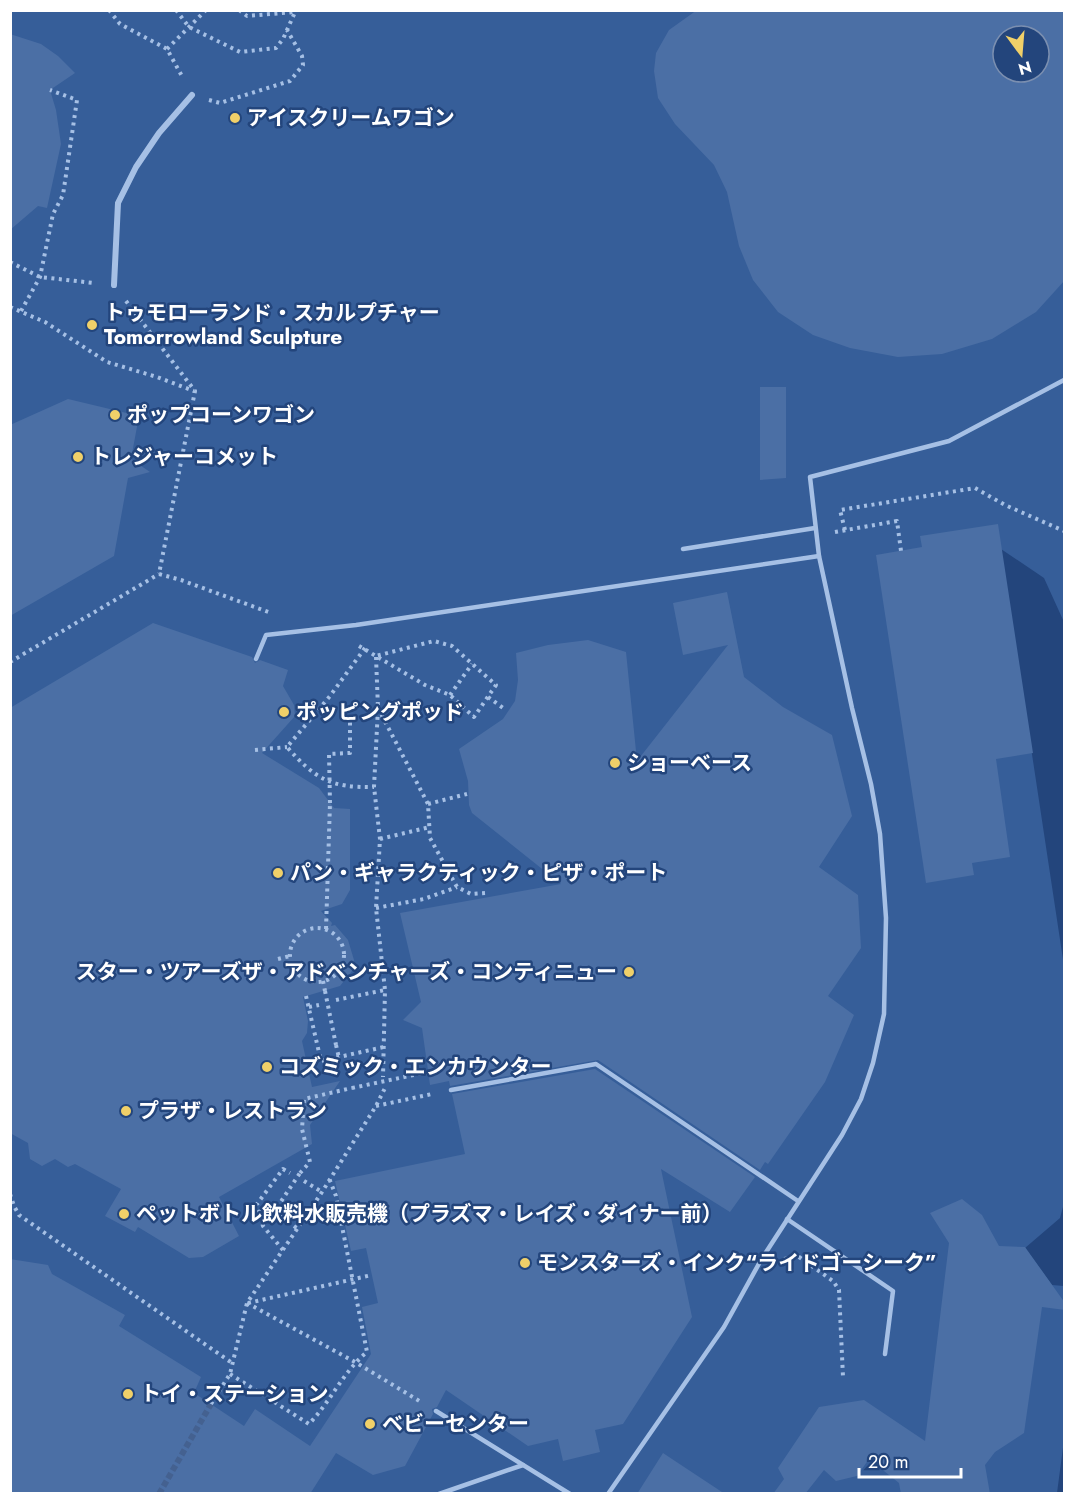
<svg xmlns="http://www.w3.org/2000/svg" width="1075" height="1504" viewBox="0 0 1075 1504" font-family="Jost,'Noto Sans JP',sans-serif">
<rect width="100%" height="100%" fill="#23457c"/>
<path fill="#365e99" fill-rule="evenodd" d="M10 11H1064V622L1044 578 1001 549 1064 966V1203L1060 1218 1025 1248 1052 1285 1064 1286V1440L1057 1493H11ZM1003 36H1039V72H1003Z"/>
<g fill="#4b6fa5" fill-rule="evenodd">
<path d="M697 10H1065V280L1036 312 992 339 942 354 898 357 850 348 813 335 778 312 753 280 739 246 727 192 714 165 675 124 658 98 654 71 656 53 669 30ZM1003 36H1039V72H1003Z"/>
<polygon points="10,34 41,44 58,56 75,73 50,90 56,110 61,144 47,208 38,206 10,230"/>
<polygon points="760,387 786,387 786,478 760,480"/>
<polygon points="68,399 139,416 131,459 150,472 128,478 114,556 10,616 10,425"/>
<polygon points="998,524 1033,753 996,759 1010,857 972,863 974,875 926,883 876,555 922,547 920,536"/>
<polygon points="727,592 744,677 783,707 832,735 852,816 819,867 858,895 861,948 828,996 854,1015 825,1082 768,1164 765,1162 760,1170 598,1060 450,1086 449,1081 430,1085 422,1028 403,1020 421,1002 400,913 561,884 472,813 469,805 468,781 459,749 503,719 515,701 518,680 516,653 548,645 588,640 626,652 637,761 728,645 683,655 673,603"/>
<polygon points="153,623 252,657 255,663 260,660 288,670 283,686 294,705 295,716 262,753 319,788 334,808 350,809 350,890 342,904 321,911 332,923 331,926 335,925 348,940 354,960 352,971 340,986 303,997 308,1021 307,1033 302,1041 312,1087 340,1081 310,1125 312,1144 219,1197 239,1236 203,1257 189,1258 138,1227 135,1232 105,1216 121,1189 75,1164 68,1167 55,1159 42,1166 30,1159 28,1143 10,1133 10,708"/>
<polygon points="595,1069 755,1177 730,1212 661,1169 692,1317 623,1424 595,1430 600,1452 563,1461 558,1439 528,1446 446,1390 437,1407 432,1409 433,1414 405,1466 373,1475 336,1453 310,1494 10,1494 10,1259 48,1265 52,1274 125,1315 119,1326 201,1377 194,1393 244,1426 255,1409 310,1446 371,1354 362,1307 378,1303 366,1248 351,1251 335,1181 465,1154 452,1094"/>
<polygon points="962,1199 982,1215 999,1246 1025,1247 1065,1303 1065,1310 1042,1307 1024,1433 995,1452 985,1465 990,1494 901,1494 899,1483 869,1459 857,1476 836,1481 824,1470 805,1494 773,1494 784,1479 778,1468 819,1407 864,1400 925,1441 949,1243 930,1213"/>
<polygon points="663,1453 675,1461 725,1494 637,1494"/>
</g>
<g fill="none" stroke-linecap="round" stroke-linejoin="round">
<polyline stroke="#446190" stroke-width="6" stroke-dasharray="6 3" stroke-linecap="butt" points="159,1494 211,1404"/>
<g stroke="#a6c0e5" stroke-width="4" stroke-dasharray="3 4.5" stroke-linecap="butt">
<polyline points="109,10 120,24 167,49 183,78"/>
<polyline points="176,10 189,27 240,52 276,48 283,39 296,10"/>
<polyline points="239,10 247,16 295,12"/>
<polyline points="167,49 206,10"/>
<polyline points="209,100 220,103 290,81 303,65 302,56 287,30"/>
<polyline points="10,262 40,277 94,283"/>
<polyline points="126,301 195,391 159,574 181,580 271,613"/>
<polyline points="10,307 45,322 107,362 157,377 194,391"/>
<polyline points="21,311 40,277 53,214 63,195 77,100 50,90"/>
<polyline points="845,530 840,510 975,488 1005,505 1064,531"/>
<polyline points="835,532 897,521 901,551"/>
<polyline points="359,646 425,685 450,695 474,717 496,685 452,646 434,641 376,656"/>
<path d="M365 648 330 696 287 747C315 779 331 788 374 787"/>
<polyline points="376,657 378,708 374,787 380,839 376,908 385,990 383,1077"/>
<polyline points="10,662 159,574"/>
<polyline points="450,695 472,664"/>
<polyline points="488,697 506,710"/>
<polyline points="378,708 428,804 430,838 447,869 457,887 471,894 485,893"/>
<polyline points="255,750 287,747"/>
<polyline points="428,804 467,794"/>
<polyline points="380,839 430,827"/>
<polyline points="376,908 424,899 457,887"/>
<circle cx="317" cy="955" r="27"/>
<polyline points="326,929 330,803"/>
<polyline points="278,959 290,956"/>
<polyline points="323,981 325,991"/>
<polyline points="306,996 321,1061 384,1047"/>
<polyline points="336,1000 385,990"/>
<polyline points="309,1007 319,1005"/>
<polyline points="336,1045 339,1058"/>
<polyline points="376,1106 432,1094"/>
<polyline points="300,1173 310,1162 302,1129 304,1099 352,1088"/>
<polyline points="304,1181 322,1192"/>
<polyline points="10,1194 14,1206 19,1215 232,1363"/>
<polyline points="282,1217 298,1229"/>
<polyline points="283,1250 263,1226 257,1204 283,1169 290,1173"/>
<polyline points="784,1259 799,1257 833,1281 839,1290 843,1377"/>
<polyline points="247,1303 355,1362 421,1402"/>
<polyline points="248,1303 372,1275"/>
<path d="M230 1374 309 1424C331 1401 343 1372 367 1352L336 1196 329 1178"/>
<polyline points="211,1404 230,1374 247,1303 322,1192 376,1106 386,1086"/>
</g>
<g stroke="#a6c0e5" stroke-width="4.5">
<polyline points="683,549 815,528"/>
<polyline points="256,659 266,635 356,625 819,556"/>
<polyline points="451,1090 596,1064 798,1201"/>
<polyline points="787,1219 893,1291 885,1354"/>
<polyline points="436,1411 570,1494"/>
<polyline points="439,1494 523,1465"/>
<polyline points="608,1494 724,1327 761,1260 842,1135 861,1099 873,1063 884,1014 886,918 880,834 871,784 852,708 819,556 810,477 949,441 1064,380"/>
</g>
<polyline stroke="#a6c0e5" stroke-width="6" points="114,285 118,203 136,167 159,133 192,95"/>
<g stroke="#a6c0e5" stroke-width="4" stroke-dasharray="3 4.5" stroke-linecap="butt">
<polyline points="330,803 329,754 350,753 350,710"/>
<polyline points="325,991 336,1045"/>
<polyline points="352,1088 428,1072"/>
<polyline points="282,1217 274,1212 300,1173"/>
</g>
</g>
<g fill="#f0d069" stroke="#23457c" stroke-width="2">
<circle cx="235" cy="118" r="6"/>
<circle cx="92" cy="325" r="6"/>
<circle cx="115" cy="415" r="6"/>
<circle cx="78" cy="457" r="6"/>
<circle cx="284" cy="712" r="6"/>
<circle cx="615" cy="763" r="6"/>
<circle cx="278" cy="873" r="6"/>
<circle cx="629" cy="972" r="6"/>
<circle cx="267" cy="1067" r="6"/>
<circle cx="126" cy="1111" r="6"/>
<circle cx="124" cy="1214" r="6"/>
<circle cx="525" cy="1263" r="6"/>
<circle cx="128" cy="1394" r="6"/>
<circle cx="370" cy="1424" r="6"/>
</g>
<g text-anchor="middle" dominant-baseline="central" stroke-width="5" stroke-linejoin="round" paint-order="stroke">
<g font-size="21" font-weight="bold" fill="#fff" stroke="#23457c" text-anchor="start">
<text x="247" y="118">アイスクリームワゴン</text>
<text x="104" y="313">トゥモローランド・スカルプチャー<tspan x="104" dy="24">Tomorrowland Sculpture</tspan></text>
<text x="127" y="415">ポップコーンワゴン</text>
<text x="90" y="457">トレジャーコメット</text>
<text x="296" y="712">ポッピングポッド</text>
<text x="627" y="763">ショーベース</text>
<text x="290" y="873">パン・ギャラクティック・ピザ・ポート</text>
<text x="617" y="972" text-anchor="end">スター・ツアーズザ・アドベンチャーズ・コンティニュー</text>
<text x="279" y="1067">コズミック・エンカウンター</text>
<text x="138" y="1111">プラザ・レストラン</text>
<text x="136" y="1214">ペットボトル飲料水販売機（プラズマ・レイズ・ダイナー前）</text>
<text x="537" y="1263">モンスターズ・インク“ライドゴーシーク”</text>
<text x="140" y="1394">トイ・ステーション</text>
<text x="382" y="1424">ベビーセンター</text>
</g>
</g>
<rect width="1075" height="1504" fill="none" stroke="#ffffff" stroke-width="24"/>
<g transform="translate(1021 54) rotate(164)"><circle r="28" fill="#23457c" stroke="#7b8fb0" stroke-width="1.5"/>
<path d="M0-4.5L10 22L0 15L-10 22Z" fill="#f0d069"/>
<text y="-9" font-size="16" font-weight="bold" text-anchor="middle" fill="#ffffff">N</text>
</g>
<path d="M859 1468v9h102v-9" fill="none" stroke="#ffffff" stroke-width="3"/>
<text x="868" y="1468" font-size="18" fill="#ffffff" stroke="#23457c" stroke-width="4.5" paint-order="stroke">20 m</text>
</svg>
